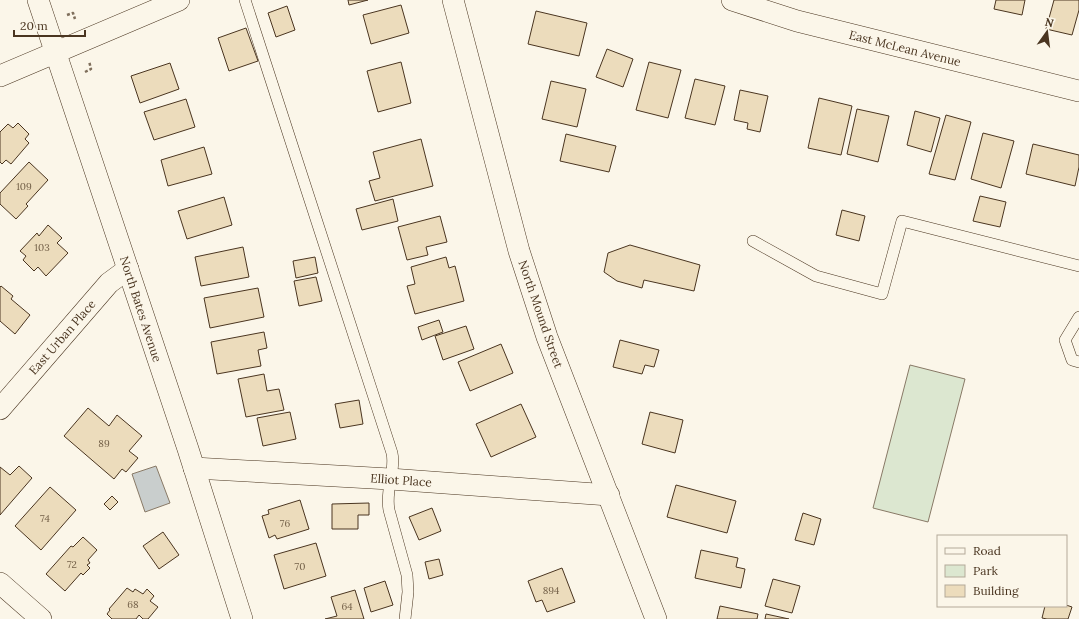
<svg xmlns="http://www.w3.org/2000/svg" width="1079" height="619" viewBox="0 0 1079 619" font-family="Lora,serif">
<rect width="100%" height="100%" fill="#fbf6e9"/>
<polygon fill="#dce7d0" stroke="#887966" points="910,365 965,379 928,522 873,508"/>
<polygon fill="#c9cecd" stroke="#887966" points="156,466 170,503 145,512 132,474"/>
<g fill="#ecdcbc" stroke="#4a3520">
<polygon points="348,0 368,0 349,5"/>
<polygon points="996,0 1025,0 1022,15 994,9"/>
<polygon points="1054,0 1079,0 1079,10 1072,35 1046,29"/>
<polygon points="401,5 409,33 371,44 363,15"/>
<polygon points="287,6 295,30 276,37 268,13"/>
<polygon points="536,11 587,23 579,56 528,44"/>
<polygon points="246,28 258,61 229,71 218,38"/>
<polygon points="607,49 633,59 623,87 596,77"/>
<polygon points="401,62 411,103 378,112 367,71"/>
<polygon points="649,62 681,70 668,118 636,110"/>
<polygon points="170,63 179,89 140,103 131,76"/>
<polygon points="695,79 725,86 715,125 685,118"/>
<polygon points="551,81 586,89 577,127 542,119"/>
<polygon points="740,90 768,96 760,132 747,129 748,123 734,120"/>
<polygon points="819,98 852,106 841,155 808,148"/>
<polygon points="186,99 195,127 154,140 144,112"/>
<polygon points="857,109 889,116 878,162 847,154"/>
<polygon points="915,111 940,118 931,152 907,145"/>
<polygon points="946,115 971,122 955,180 929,174"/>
<polygon points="18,123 29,134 25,139 29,143 11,164 6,160 2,164 0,162 0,132 8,124 13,128"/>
<polygon points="983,133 1014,141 1001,188 971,179"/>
<polygon points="566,134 616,146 609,172 560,161"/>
<polygon points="421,139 433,186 375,201 369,181 380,178 373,152"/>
<polygon points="1033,144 1079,155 1079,167 1075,186 1026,174"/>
<polygon points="204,147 212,174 168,186 161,160"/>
<polygon points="29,162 48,180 26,204 28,206 16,219 0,204 0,193"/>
<polygon points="980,196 1006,202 1000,227 973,221"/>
<polygon points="224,197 232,225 187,239 178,211"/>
<polygon points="393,199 398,221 362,230 356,209"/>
<polygon points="842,210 865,216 859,241 836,235"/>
<polygon points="440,216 447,242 426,247 428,255 407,260 398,227"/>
<polygon points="48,225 62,238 57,243 68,253 46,276 38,267 34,271 23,260 26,256 20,251 37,233 39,236"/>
<polygon points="630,245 700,265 694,291 644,280 642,288 617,281 604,272 608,253"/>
<polygon points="243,247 249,277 201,286 195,257"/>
<polygon points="315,257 318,273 296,278 293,261"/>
<polygon points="446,257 449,268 455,266 464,301 415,314 407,286 415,284 411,267"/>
<polygon points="316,277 322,301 299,306 294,281"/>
<polygon points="1,286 13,296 11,299 30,315 15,334 0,321 0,287"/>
<polygon points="258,288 264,317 210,328 204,298"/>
<polygon points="439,320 443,332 422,340 418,327"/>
<polygon points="466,326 474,349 443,360 435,336"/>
<polygon points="264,332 267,348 258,350 261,366 217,374 211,342"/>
<polygon points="620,340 659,350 654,367 645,365 642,374 613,367"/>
<polygon points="501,344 513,373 470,391 458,362"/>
<polygon points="264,374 267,391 279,389 284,410 246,417 238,379"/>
<polygon points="359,400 363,424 340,428 335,404"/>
<polygon points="521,404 536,437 491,457 476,424"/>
<polygon points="88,408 109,426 117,415 142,436 129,451 138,458 126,472 122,469 114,479 64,436"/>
<polygon points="290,412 296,439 263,446 257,418"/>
<polygon points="650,412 683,420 675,453 642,444"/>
<polygon points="19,466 32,478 0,515 0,467 10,475"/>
<polygon points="676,485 736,501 727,533 667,517"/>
<polygon points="50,487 76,510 41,550 15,526"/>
<polygon points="112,496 118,502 110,510 104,504"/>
<polygon points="300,500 309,529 277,539 275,535 269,538 262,516 269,514 268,510"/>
<polygon points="369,503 369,515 358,515 358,529 332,529 332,504"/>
<polygon points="432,508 441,531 419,540 409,517"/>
<polygon points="803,513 821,519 814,545 795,540"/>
<polygon points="163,532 179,555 159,569 143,546"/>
<polygon points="83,537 97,550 88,560 90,563 87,565 90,568 83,575 81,573 65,591 46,574 71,546 73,547"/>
<polygon points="316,543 326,576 284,589 274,555"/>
<polygon points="701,550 738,558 736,567 745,569 741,588 695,578"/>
<polygon points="439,559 443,575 429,579 425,562"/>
<polygon points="562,568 575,602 547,612 542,600 536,602 528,581"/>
<polygon points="773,579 800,586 792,613 765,606"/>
<polygon points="385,581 393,605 371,612 364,588"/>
<polygon points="127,588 133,592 135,589 143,594 147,589 154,596 150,601 158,607 148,619 143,619 139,615 136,619 112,619 107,614 110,610 109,609"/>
<polygon points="355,590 364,619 325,619 337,616 331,597"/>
<polygon points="1066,605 1072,607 1068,619 1047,619 1042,618 1045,606"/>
<polygon points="720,606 758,614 757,619 717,619"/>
<polygon points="766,614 789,619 765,619"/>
</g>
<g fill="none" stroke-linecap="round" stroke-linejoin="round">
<g stroke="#4a3520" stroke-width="12">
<g id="lane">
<path d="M245 0 392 453C396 471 385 489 389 510L407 575 408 592 405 619"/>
<polyline points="753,241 816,276 882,294 902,221 1079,266"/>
<polyline points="1079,317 1065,340 1072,360 1079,362"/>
</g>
</g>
<g stroke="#4a3520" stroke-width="22">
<g id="street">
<polyline points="38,0 188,449 242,619"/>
<polyline points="453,0 519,251 547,337 656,619"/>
<polyline points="732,0 797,21 1079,91"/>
<polyline points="0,76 179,0"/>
<polyline points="0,409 109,283 128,269"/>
<polyline points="194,468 390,479 609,495"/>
<polyline points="0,583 41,619"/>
</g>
</g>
<g stroke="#7f6f5c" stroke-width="2.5" stroke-dasharray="3 2" stroke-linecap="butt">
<polyline points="67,15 73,13 75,19"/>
<polyline points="85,72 91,69 89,61"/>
</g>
<use href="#lane" stroke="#fbf6e9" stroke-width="11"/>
<use href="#street" stroke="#fbf6e9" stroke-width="21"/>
</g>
<g text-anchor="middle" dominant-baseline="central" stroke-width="3" stroke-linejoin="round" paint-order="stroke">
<g font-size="10" fill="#725f47">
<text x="24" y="186">109</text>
<text x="42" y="247">103</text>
<text x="104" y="443">89</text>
<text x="45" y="518">74</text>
<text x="285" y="523">76</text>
<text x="72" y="564">72</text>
<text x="300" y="566">70</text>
<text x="551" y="590">894</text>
<text x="133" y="604">68</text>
<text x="347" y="606">64</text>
</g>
<g font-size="12" fill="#4a3520" stroke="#fbf6e9">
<text transform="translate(905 48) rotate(14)">East McLean Avenue</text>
<text transform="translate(141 309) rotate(72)">North Bates Avenue</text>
<text transform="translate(541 314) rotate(71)">North Mound Street</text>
<text transform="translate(62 337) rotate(-49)">East Urban Place</text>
<text transform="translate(401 480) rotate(4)">Elliot Place</text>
</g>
</g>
<rect x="937" y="535" width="130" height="72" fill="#fbf6e9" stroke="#b4a999"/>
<rect x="945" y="548" width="20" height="6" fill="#fbf6e9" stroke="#b4a999"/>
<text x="973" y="555" font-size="12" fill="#4a3520">Road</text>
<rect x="945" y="565" width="20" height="12" fill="#dce7d0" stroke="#b4a999"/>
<text x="973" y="575" font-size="12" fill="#4a3520">Park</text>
<rect x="945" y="585" width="20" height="12" fill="#ecdcbc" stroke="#b4a999"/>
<text x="973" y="595" font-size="12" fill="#4a3520">Building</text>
<g transform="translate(1047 32) rotate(14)" stroke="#fbf6e9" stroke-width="3" paint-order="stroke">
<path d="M0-3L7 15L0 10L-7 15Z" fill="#4a3520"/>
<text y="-6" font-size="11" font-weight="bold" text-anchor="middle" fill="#4a3520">N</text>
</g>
<path d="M14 30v6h71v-6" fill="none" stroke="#4a3520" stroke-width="2"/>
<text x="20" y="30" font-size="12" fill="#4a3520" stroke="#fbf6e9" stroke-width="3" paint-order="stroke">20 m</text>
</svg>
